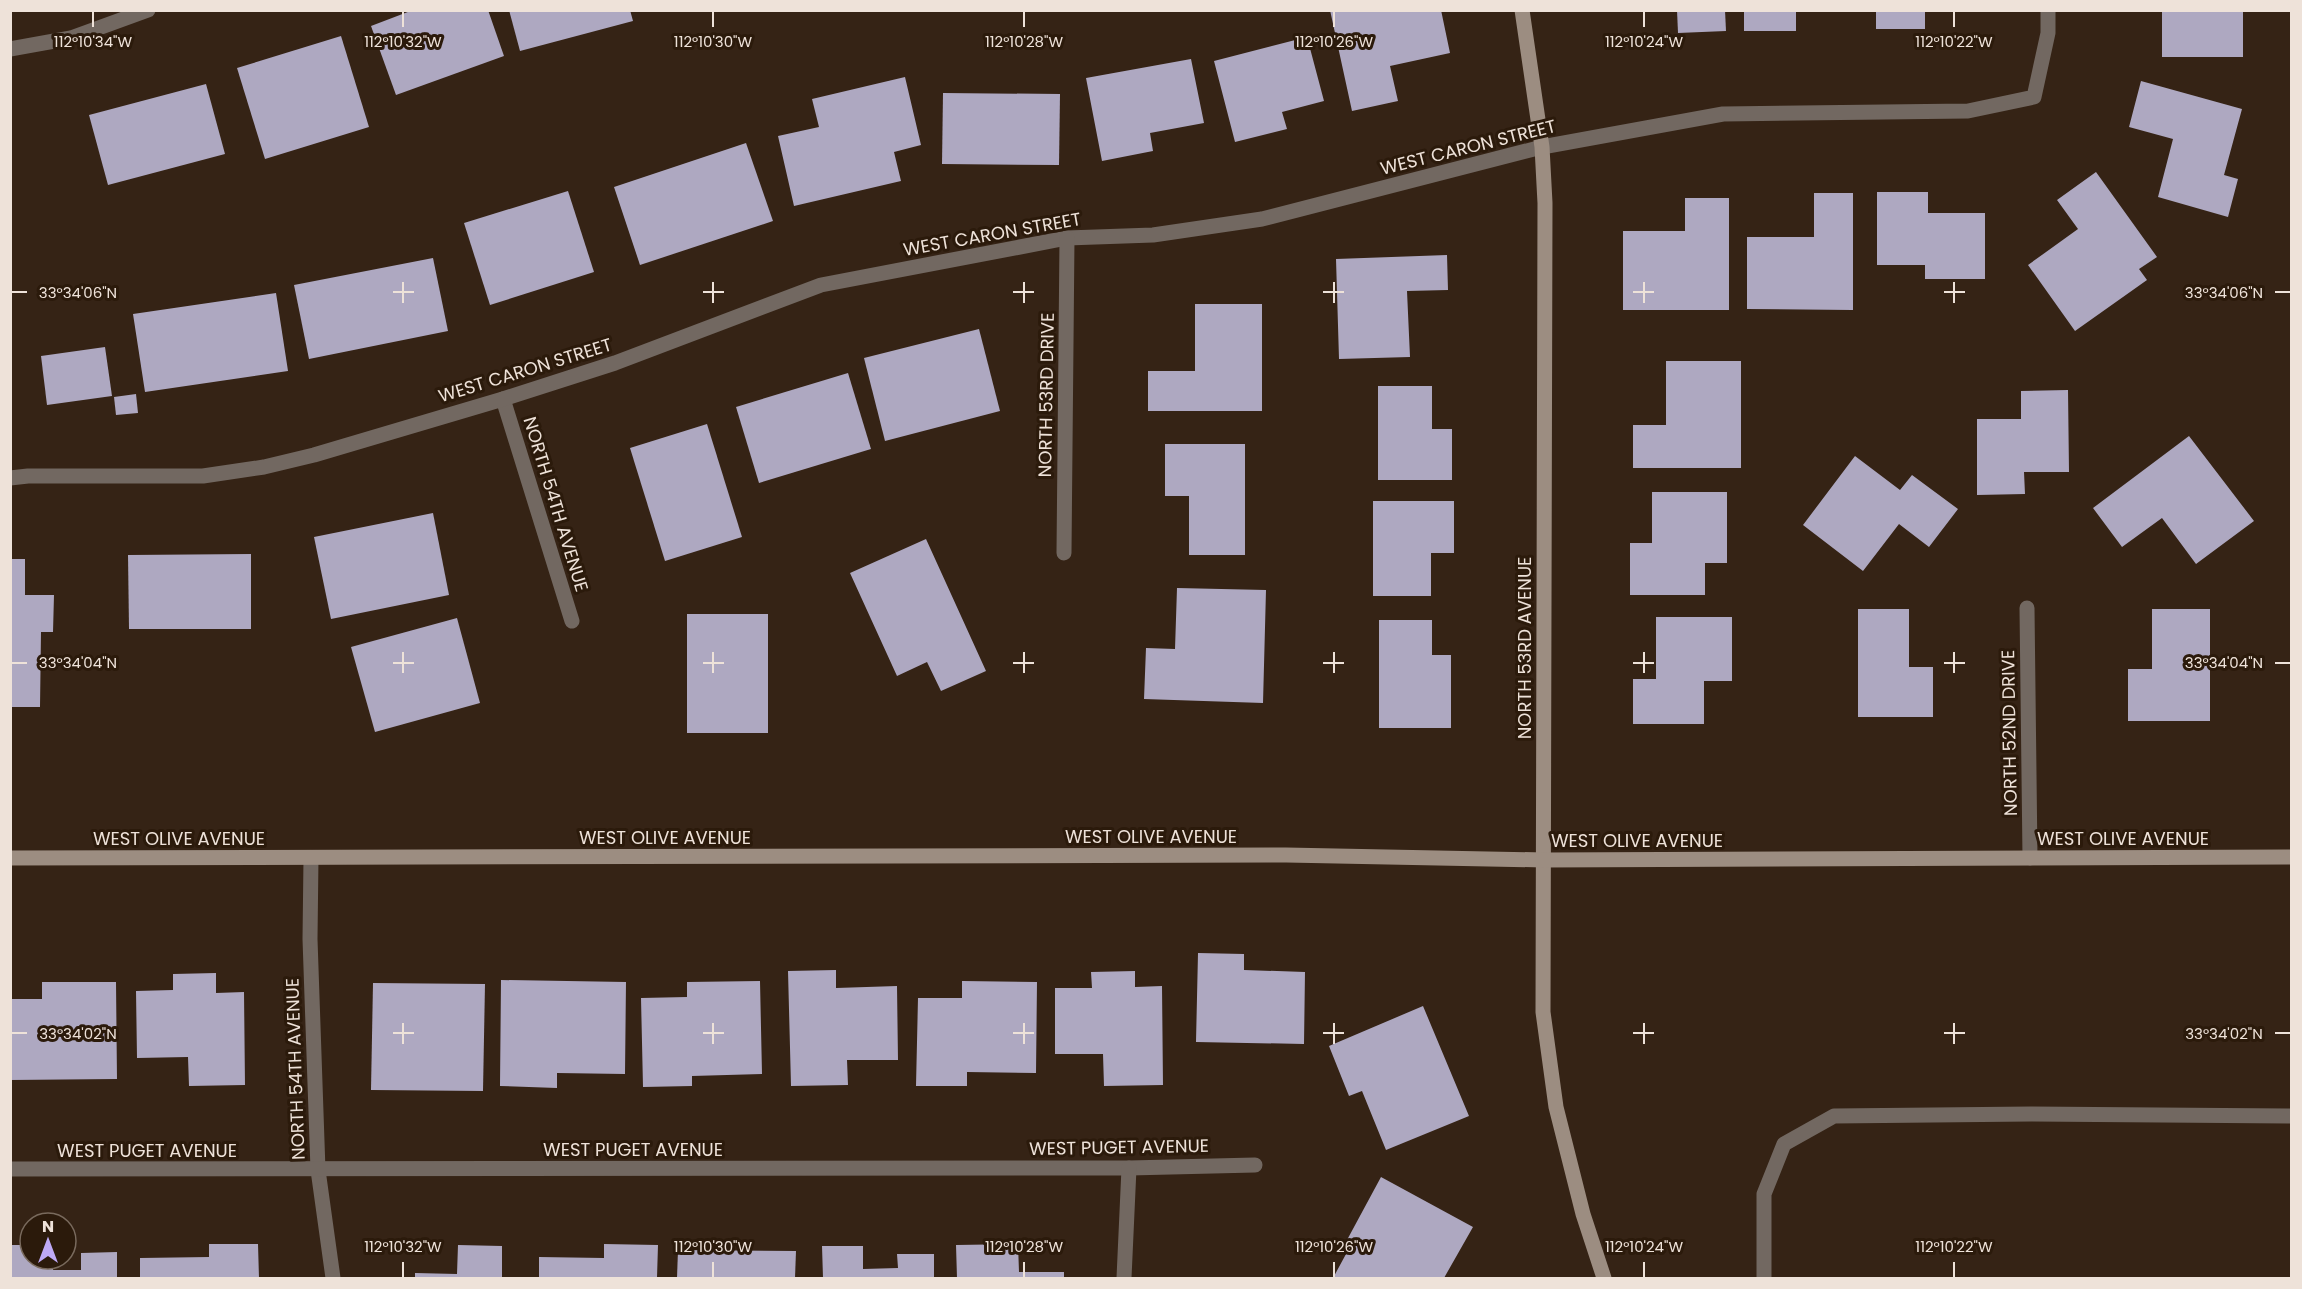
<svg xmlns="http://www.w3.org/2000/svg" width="2302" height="1289" viewBox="0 0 2302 1289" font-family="Poppins,sans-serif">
<rect width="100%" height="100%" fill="#352315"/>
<g fill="#aea8c1">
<polygon points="413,10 488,10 504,56 396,95 371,26"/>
<polygon points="509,10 630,10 633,21 520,51"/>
<polygon points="1330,10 1441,10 1450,53 1390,66 1398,101 1352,111"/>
<polygon points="1677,10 1725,10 1726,31 1678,33"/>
<rect x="1744" y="10" width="52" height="21"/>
<rect x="1876" y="10" width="49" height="19"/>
<rect x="2162" y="10" width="81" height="47"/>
<polygon points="341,36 369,127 265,159 237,68"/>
<polygon points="1307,37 1324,101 1282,112 1287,129 1235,142 1214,61"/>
<polygon points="1191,59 1204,123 1150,133 1153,151 1102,161 1086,78"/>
<polygon points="905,77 921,145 894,152 901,181 794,206 778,136 819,127 812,99"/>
<polygon points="2141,81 2242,109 2224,175 2238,179 2228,217 2158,197 2173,139 2129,127"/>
<polygon points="206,84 225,154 108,185 89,115"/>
<polygon points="943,93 1060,94 1059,165 942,164"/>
<polygon points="746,143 773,221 640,265 614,187"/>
<polygon points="2096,172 2157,257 2139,269 2147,280 2075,331 2028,265 2078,229 2057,200"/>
<polygon points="568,191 594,272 490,305 464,223"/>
<polygon points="1877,192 1928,192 1928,213 1985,213 1985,279 1925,279 1925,265 1877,265"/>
<polygon points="1814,193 1853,193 1853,310 1747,309 1747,237 1814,237"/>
<polygon points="1685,198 1729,198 1729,310 1623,310 1623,231 1685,231"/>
<polygon points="1447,255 1448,290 1407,291 1410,357 1339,359 1336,259"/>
<polygon points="433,258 448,331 309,359 294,285"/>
<polygon points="276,293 288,371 145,392 133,314"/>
<polygon points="1195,304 1262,304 1262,411 1148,411 1148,371 1195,371"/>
<polygon points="979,329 1000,411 885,441 864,358"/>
<polygon points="105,347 112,396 47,405 41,356"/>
<polygon points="1666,361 1741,361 1741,468 1633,468 1633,425 1666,425"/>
<polygon points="848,373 871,449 759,483 736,407"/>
<polygon points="1378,386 1432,386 1432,429 1452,429 1452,480 1378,480"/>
<polygon points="2068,390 2069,472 2024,472 2025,494 1977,495 1977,419 2021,419 2021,391"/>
<polygon points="136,394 138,413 116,415 114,397"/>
<polygon points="707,424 742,537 665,561 630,448"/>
<polygon points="2189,436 2254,521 2196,564 2162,518 2122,547 2093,508"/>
<polygon points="1165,444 1245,444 1245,555 1189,555 1189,496 1165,496"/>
<polygon points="1855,456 1900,490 1912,475 1958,509 1929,547 1899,524 1863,571 1803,525"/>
<polygon points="1652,492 1727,492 1727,563 1705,563 1705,595 1630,595 1630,543 1652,543"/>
<polygon points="1373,501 1454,501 1454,553 1431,553 1431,596 1373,596"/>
<polygon points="433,513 449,595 331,619 314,537"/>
<polygon points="926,539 986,671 941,691 927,662 897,676 850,573"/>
<polygon points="251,554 251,629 129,629 128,555"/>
<polygon points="10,559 25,559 25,595 54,595 53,632 41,632 40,707 10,707"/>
<polygon points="1177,588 1266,590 1263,703 1144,699 1146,648 1175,649"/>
<polygon points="1858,609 1909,609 1909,667 1933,667 1933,717 1858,717"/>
<polygon points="2152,609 2210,609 2210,721 2128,721 2128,669 2152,669"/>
<rect x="687" y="614" width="81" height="119"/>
<polygon points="1656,617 1732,617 1732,681 1704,681 1704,724 1633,724 1633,679 1656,679"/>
<polygon points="457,618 480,703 375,732 351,647"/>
<polygon points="1379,620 1432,620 1432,655 1451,655 1451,728 1379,728"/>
<polygon points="1198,953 1244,954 1244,970 1305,972 1304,1044 1196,1042"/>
<polygon points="836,970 836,988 897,986 898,1060 847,1060 848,1085 791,1086 788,971"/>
<polygon points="1135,971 1135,987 1162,986 1163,1085 1104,1086 1103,1054 1055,1054 1055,988 1092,988 1091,972"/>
<polygon points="216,973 216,993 244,992 245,1085 189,1086 188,1057 137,1058 136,991 173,990 173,974"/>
<polygon points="501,980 626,982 625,1074 557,1073 557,1088 500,1086"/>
<polygon points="760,981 762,1074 692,1076 692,1086 643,1087 641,998 687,997 687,982"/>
<polygon points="962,981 1037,982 1036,1073 967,1072 967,1086 916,1086 918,998 962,998"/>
<polygon points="42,982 116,982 117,1079 10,1080 10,999 42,999"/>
<polygon points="373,983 485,984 483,1091 371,1090"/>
<polygon points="1423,1006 1469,1116 1386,1150 1362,1091 1349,1096 1329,1046"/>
<polygon points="1381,1177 1473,1227 1444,1278 1333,1278 1352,1243 1347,1240"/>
<polygon points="209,1244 258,1244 259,1278 140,1278 140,1258 209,1257"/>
<polygon points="604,1244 658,1245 657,1278 539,1278 539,1257 604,1258"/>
<polygon points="1018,1244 1019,1272 1064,1272 1064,1278 957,1278 956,1245"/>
<polygon points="10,1245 30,1245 30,1259 53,1259 53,1270 81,1270 81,1253 117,1252 117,1278 10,1278"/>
<polygon points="458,1245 502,1246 502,1278 415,1278 415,1273 457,1274"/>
<polygon points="822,1246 863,1246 863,1269 898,1268 897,1254 934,1254 934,1278 823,1278"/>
<polygon points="678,1250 796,1251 795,1278 677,1278"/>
</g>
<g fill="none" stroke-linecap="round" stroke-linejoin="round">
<polyline stroke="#726861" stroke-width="15" points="1764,1278 1764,1194 1784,1144 1834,1116 2031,1114 2292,1116"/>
<g stroke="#726861" stroke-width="15">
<polyline points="10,49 71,38 148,10"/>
<polyline points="503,399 572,621"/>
<polyline points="10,478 28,476 203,476 264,467 314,455 503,399 615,363 821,285 1067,238 1153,235 1262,219 1542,147 1723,114 1968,111 2034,97 2048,33 2048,10"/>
<polyline points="1064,553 1067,238"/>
<polyline points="2027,608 2030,858"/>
<polyline points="311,858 310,939 318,1170 333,1278"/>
<polyline points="10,1169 1129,1168 1255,1165"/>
<polyline points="1124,1278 1129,1168"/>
</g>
<g stroke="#9c8d81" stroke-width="15">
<polyline points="1522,10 1542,147 1545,203 1543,1012 1556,1107 1583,1214 1604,1278"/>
<polyline points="10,858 1286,855 1544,860 2292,857"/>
</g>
</g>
<path fill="none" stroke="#eee2d9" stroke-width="2" d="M93 12V27M403 12V27M713 12V27M1024 12V27M1334 12V27M1644 12V27M1954 12V27M403 282V303M713 282V303M1024 282V303M1334 282V303M1644 282V303M1954 282V303M12 292H27M393 292H414M703 292H724M1013 292H1034M1323 292H1344M1633 292H1654M1944 292H1965M2275 292H2290M403 652V673M713 652V673M1024 652V673M1334 652V673M1644 652V673M1954 652V673M12 663H27M393 663H414M703 663H724M1013 663H1034M1323 663H1344M1633 663H1654M1944 663H1965M2275 663H2290M403 1023V1044M713 1023V1044M1024 1023V1044M1334 1023V1044M1644 1023V1044M1954 1023V1044M12 1033H27M393 1033H414M703 1033H724M1013 1033H1034M1323 1033H1344M1633 1033H1654M1944 1033H1965M2275 1033H2290M403 1262V1277M713 1262V1277M1024 1262V1277M1334 1262V1277M1644 1262V1277M1954 1262V1277"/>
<g text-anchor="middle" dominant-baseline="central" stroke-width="6" stroke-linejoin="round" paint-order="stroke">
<g font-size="18" fill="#eee2d9" stroke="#2b1a0b">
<text transform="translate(1468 147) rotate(-14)">WEST CARON STREET</text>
<text transform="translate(992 234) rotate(-10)">WEST CARON STREET</text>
<text transform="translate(525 370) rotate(-17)">WEST CARON STREET</text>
<text transform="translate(1046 395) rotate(-89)">NORTH 53RD DRIVE</text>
<text transform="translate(556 504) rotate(73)">NORTH 54TH AVENUE</text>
<text transform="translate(1524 648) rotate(-90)">NORTH 53RD AVENUE</text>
<text transform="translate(2009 733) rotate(-91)">NORTH 52ND DRIVE</text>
<text x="1151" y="836">WEST OLIVE AVENUE</text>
<text x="665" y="837">WEST OLIVE AVENUE</text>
<text x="179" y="838">WEST OLIVE AVENUE</text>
<text x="2123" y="838">WEST OLIVE AVENUE</text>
<text x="1637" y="840">WEST OLIVE AVENUE</text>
<text transform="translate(295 1069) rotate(-92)">NORTH 54TH AVENUE</text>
<text transform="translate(1119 1147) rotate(-1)">WEST PUGET AVENUE</text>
<text x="633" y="1149">WEST PUGET AVENUE</text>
<text x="147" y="1150">WEST PUGET AVENUE</text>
</g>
</g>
<g font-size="15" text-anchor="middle" fill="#eee2d9" stroke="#2b1a0b" stroke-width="6" stroke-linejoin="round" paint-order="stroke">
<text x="93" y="47">112°10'34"W</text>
<text x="403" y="47">112°10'32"W</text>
<text x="713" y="47">112°10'30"W</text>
<text x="1024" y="47">112°10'28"W</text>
<text x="1334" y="47">112°10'26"W</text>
<text x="1644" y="47">112°10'24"W</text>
<text x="1954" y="47">112°10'22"W</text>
<text x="78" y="298">33°34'06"N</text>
<text x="2224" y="298">33°34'06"N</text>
<text x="78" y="668">33°34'04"N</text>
<text x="2224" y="668">33°34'04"N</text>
<text x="78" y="1039">33°34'02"N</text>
<text x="2224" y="1039">33°34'02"N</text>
<text x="403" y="1252">112°10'32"W</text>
<text x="713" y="1252">112°10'30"W</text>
<text x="1024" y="1252">112°10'28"W</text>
<text x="1334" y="1252">112°10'26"W</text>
<text x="1644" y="1252">112°10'24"W</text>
<text x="1954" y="1252">112°10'22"W</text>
</g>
<rect width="2302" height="1289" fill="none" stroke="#eee2d9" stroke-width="24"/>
<g transform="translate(48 1241)"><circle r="28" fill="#2b1a0b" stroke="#796a5d" stroke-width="1.5"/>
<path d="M0-4.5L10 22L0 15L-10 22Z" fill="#bea9f5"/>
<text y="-9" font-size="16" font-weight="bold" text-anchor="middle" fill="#eee2d9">N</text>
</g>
</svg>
